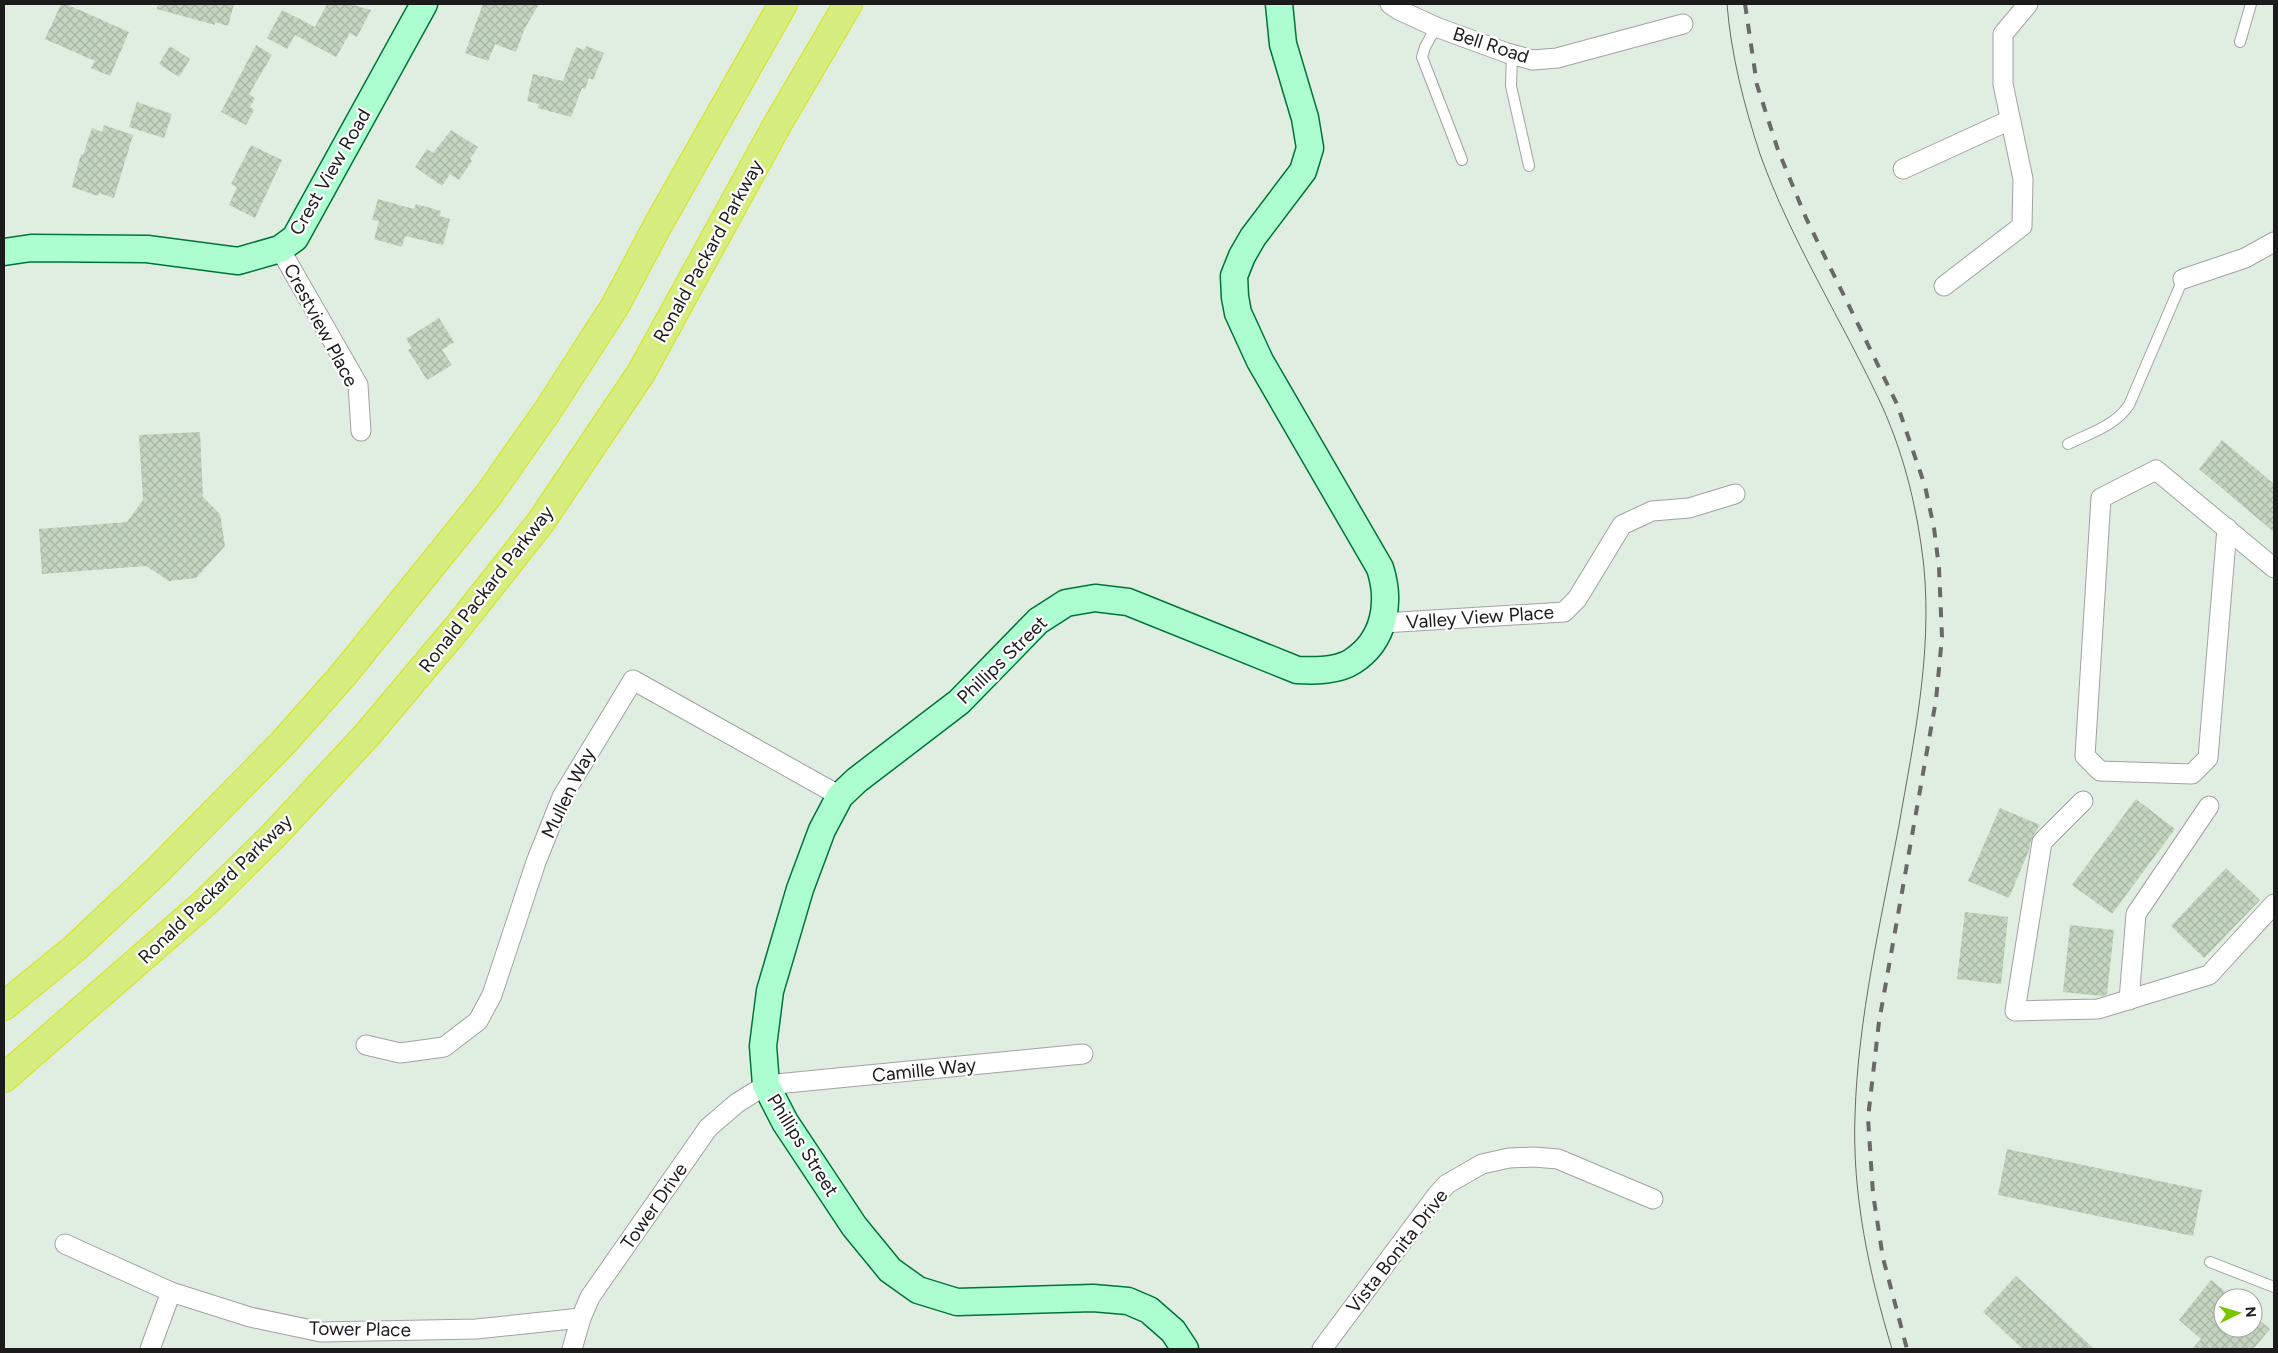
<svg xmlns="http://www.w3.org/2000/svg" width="2278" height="1353" viewBox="0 0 2278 1353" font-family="Figtree,sans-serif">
<defs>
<pattern id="building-cross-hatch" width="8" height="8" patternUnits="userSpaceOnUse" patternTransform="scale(1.25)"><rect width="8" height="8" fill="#c3d4bf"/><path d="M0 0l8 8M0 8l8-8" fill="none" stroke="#a7b5a4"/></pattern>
</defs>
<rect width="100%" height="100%" fill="#dfeee0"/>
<g fill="url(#building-cross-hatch)">
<polygon points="61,4 66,4 129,32 110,76 91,68 95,61 45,39"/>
<polygon points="158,4 234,4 228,26 215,22 215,25 157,9"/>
<polygon points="327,4 350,4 371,10 357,37 350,33 336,57 295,35 287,49 267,38 282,10 315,27"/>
<polygon points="483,4 539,4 525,28 516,52 495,44 488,61 465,53"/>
<polygon points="256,45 272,55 249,94 255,98 250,107 254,110 246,125 221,112"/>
<polygon points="170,46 190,59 179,77 159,64"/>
<polygon points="586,46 604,53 593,80 589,78 585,89 582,88 571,117 538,108 539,104 527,101 533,74 563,81 576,47 584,50"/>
<polygon points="137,102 172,114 164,138 129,127"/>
<polygon points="104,125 133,135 114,198 99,193 98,196 72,187 81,154 83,155 92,128 102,132"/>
<polygon points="451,130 478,147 470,159 472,161 459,180 450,174 442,186 415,167 427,149 433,153"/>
<polygon points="251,145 282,160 255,218 229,205 237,187 231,184"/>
<polygon points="378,199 414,209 416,204 441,211 440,216 450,219 443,245 405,236 402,247 374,239 379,221 372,220"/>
<polygon points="439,318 454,342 442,350 452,365 427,380 408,350 412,348 406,339"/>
<polygon points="200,432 203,497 220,514 225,546 196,578 169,581 146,566 42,574 39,529 127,522 143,500 139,435"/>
<polygon points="2222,440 2274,484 2274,532 2199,469"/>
<polygon points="2136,799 2175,829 2112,914 2072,885"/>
<polygon points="2000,808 2040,825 2031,840 2029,850 2009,898 1968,881"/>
<polygon points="2226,868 2260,900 2204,958 2171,926"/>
<polygon points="1965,912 2008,917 2001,984 1957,979"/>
<polygon points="2070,925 2114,930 2107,994 2102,996 2063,992"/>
<polygon points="2007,1149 2202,1190 2193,1236 1998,1195"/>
<polygon points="2016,1276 2094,1349 2023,1349 1983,1312"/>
<polygon points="2211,1280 2233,1298 2223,1298 2223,1328 2253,1328 2253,1315 2270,1329 2253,1349 2192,1349 2201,1339 2179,1320"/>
</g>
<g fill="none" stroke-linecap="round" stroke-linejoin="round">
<g stroke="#a2a2a2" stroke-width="12">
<g id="lane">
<polyline points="1436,27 1425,47 1422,57 1462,160"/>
<polyline points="2240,42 2251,4"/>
<polyline points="1512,54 1511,86 1529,166"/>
<path d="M2068 444C2090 433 2115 426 2129 405L2183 279"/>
<polyline points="2210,1262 2274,1287"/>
</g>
</g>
<g stroke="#a2a2a2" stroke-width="21">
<g id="street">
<polyline points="1390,4 1399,10 1436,27 1507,53 1533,60 1557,58 1683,24"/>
<polyline points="1903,169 2010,120"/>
<polyline points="280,249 358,385 361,431"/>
<polyline points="2183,279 2245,258 2274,242"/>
<polyline points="1944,286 2022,226 2023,179 2003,84 2003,34 2028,4"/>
<polyline points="2227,528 2208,758 2192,774 2100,771 2085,756 2101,498 2156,470 2274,568"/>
<polyline points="1383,623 1564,612 1577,599 1622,525 1652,511 1689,508 1735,494"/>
<polyline points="2083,801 2042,842 2015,1011 2098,1009 2209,975 2274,904"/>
<polyline points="2129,1000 2136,914 2209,806"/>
<polyline points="366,1045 400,1053 444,1047 478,1021 492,995 536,862 562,797 633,680 840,796"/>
<polyline points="65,1244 171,1292 250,1317 321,1332 476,1329 581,1318"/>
<polyline points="150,1349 171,1292"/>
<polyline points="572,1349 581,1318 590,1297 708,1128 737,1103 766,1085 1083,1054"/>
<polyline points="1322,1349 1437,1195 1447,1184 1482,1164 1509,1158 1534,1157 1558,1159 1653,1199"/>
</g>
</g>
<g stroke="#00743a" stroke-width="29">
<g id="secondary">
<polyline points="4,252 31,248 147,249 238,261 280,249 295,238 424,4"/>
<path d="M1185 1349 1173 1331 1149 1310 1128 1301 1093 1298 957 1302 918 1290 890 1270 854 1226 785 1122 766 1085 763 1046 770 991 800 889 822 830 840 796 857 780 959 702 1038 621 1066 603 1095 598 1128 602 1297 670C1315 671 1338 671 1353 661 1385 640 1391 602 1380 568L1260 361 1238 313 1235 297 1234 276 1242 256 1253 237 1303 171 1310 148 1305 118 1283 44 1279 4"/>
</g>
</g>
<g stroke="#d8e216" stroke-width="30">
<g id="highway">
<polyline points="4,1006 75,948 156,872 283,743 344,674 487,497 548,410 615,306 659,223 783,4"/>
<polyline points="4,1078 207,901 274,835 367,735 457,628 540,523 641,373 777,125 848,4"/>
</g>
</g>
<use href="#lane" stroke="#fff" stroke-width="10"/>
<use href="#street" stroke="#fff" stroke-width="19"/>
<use href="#secondary" stroke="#acfed0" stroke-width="26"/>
<use href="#highway" stroke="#d6ed7f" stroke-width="28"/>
<path stroke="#696969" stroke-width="1" d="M1727 4C1731 55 1744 105 1760 154 1791 241 1843 322 1882 406 1905 457 1918 512 1924 568 1932 655 1914 739 1899 825 1881 921 1858 1017 1855 1115 1852 1195 1869 1273 1892 1349"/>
<polyline stroke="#696969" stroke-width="4" stroke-dasharray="10 10" stroke-linecap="butt" points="1745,4 1757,85 1778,150 1806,218 1897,404 1925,486 1934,528 1939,568 1942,637 1936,700 1879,1022 1868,1118 1873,1194 1883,1258 1907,1349"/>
</g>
<g text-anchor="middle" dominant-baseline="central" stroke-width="4.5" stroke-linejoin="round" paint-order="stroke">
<g font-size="19" fill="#1b1b1b" stroke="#fff">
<text transform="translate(1491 45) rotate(18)">Bell Road</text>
<text transform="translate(330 172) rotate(-60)">Crest View Road</text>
<text transform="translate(708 251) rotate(-61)">Ronald Packard Parkway</text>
<text transform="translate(321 325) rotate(62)">Crestview Place</text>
<text transform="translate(486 589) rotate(-52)">Ronald Packard Parkway</text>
<text transform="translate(1480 617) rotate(-4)">Valley View Place</text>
<text transform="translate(1002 660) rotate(-44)">Phillips Street</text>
<text transform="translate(568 793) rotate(-64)">Mullen Way</text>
<text transform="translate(215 889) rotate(-44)">Ronald Packard Parkway</text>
<text transform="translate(924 1070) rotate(-6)">Camille Way</text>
<text transform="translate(803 1145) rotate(58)">Phillips Street</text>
<text transform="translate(654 1206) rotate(-55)">Tower Drive</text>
<text transform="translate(1397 1251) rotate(-52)">Vista Bonita Drive</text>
<text transform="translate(360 1329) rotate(1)">Tower Place</text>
</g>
</g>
<rect width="2278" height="1353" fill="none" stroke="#1b1b1b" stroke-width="10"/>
<g transform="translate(2238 1313) rotate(85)"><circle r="24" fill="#ffffff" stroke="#a4a4a4"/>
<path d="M0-4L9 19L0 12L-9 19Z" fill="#79c600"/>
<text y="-8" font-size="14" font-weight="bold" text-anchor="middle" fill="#1b1b1b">N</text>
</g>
</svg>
